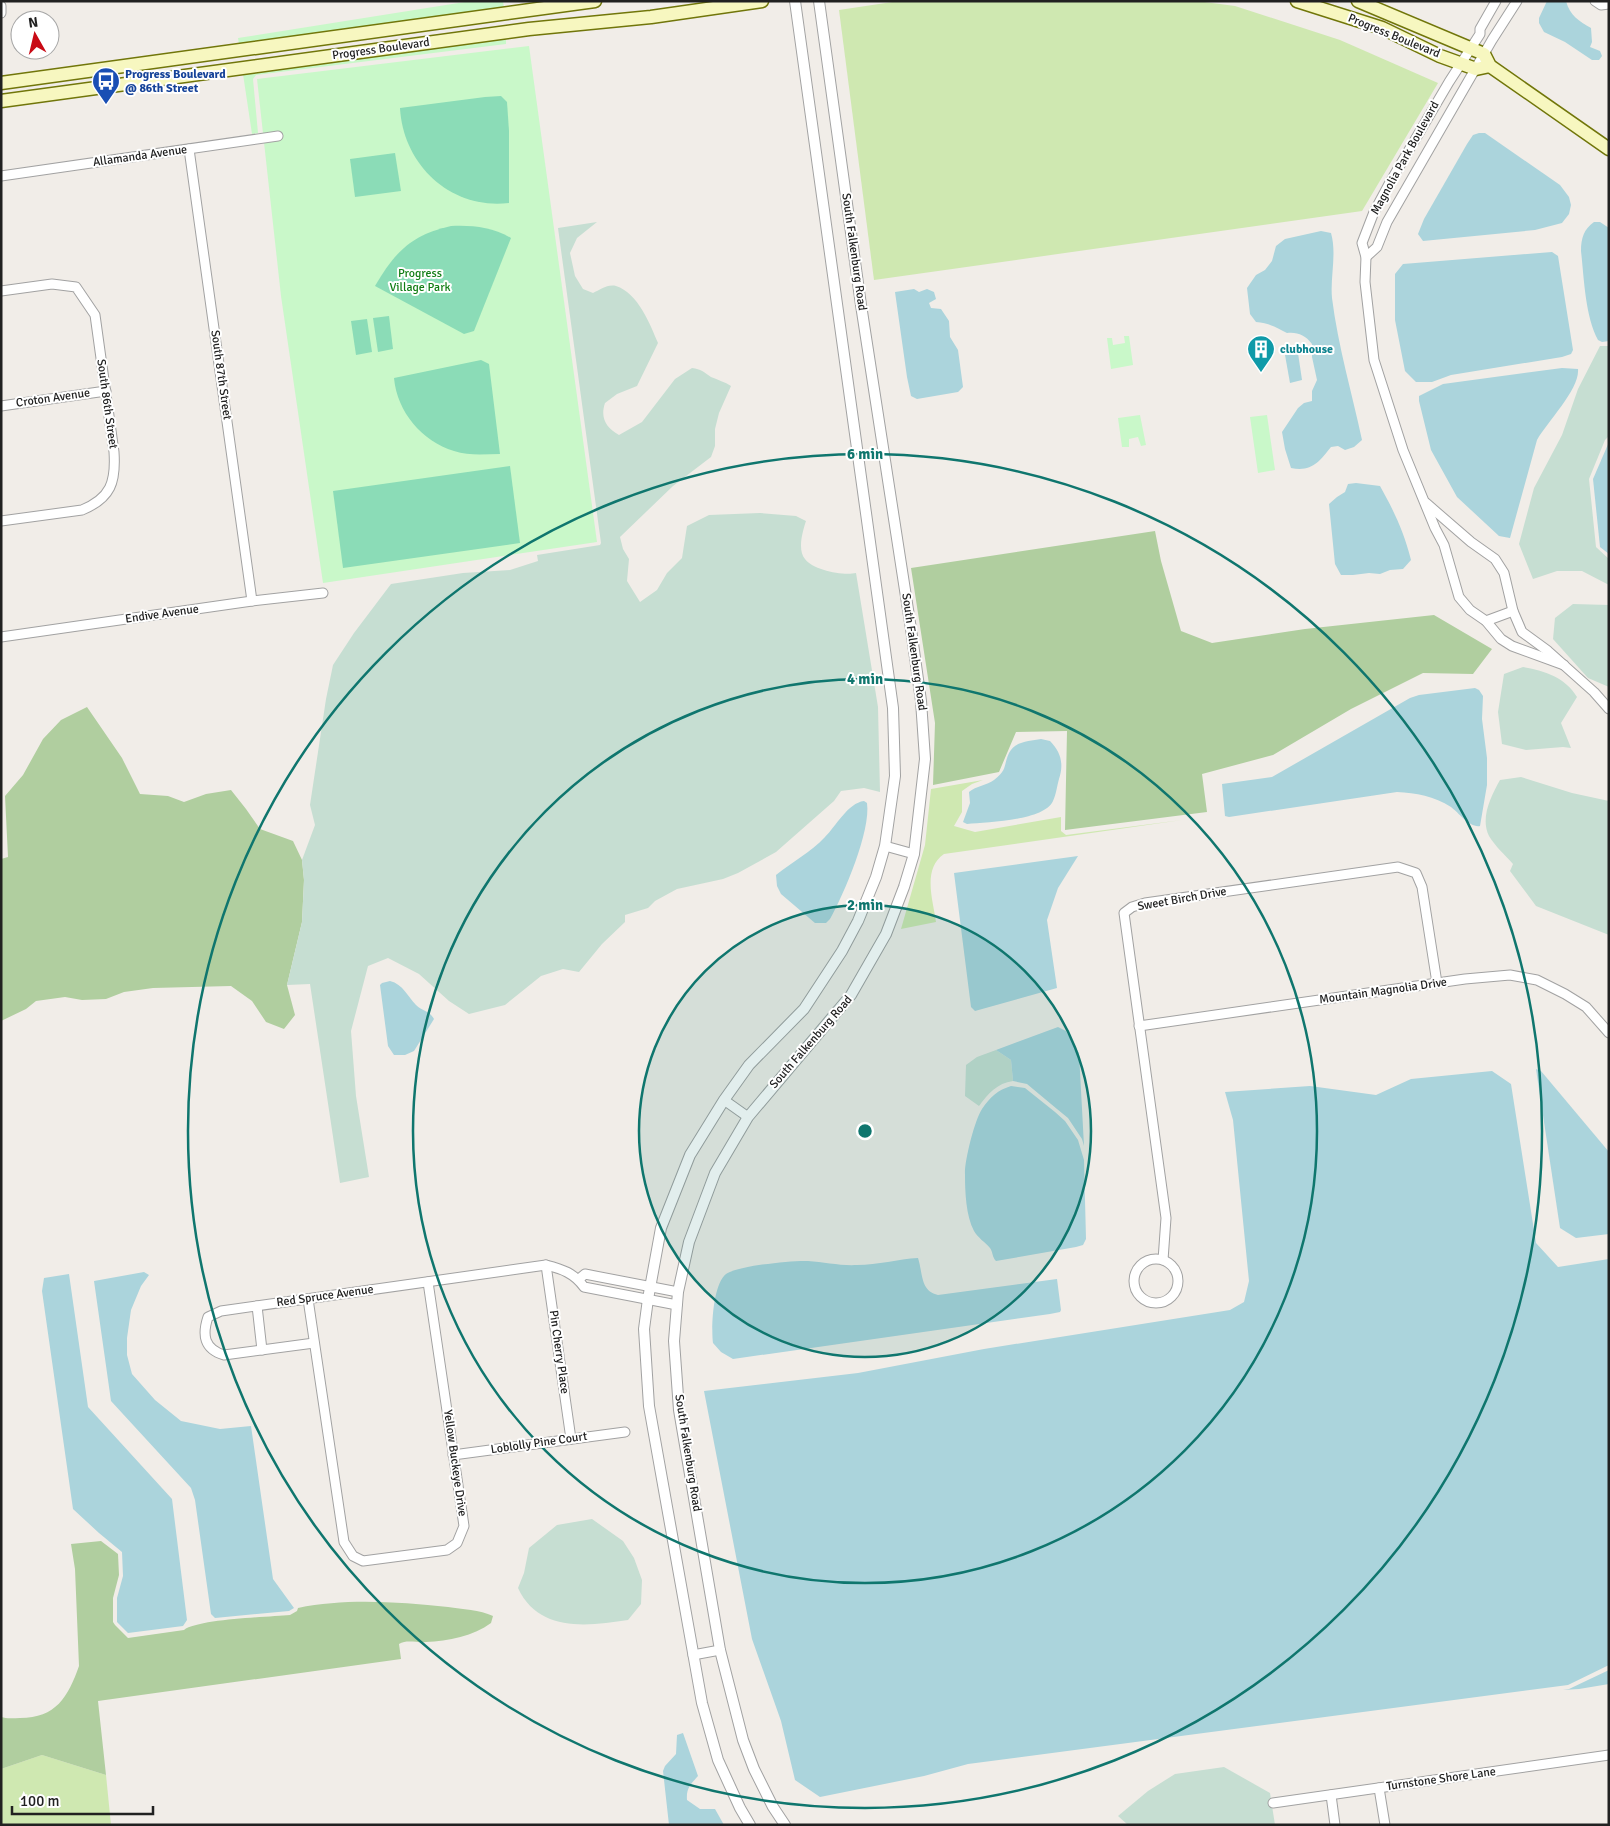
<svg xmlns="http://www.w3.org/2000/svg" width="1610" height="1826" viewBox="0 0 1610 1826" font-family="Signika,sans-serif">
<rect width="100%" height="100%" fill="#f1ede8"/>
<g fill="#cfe8b1">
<polygon points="899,1 1197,1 1235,6 1340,40 1438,83 1362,211 874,280 839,10"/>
<path d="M983 780 972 784 962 791V812L954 826 975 832 1061 817V831L1066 835 1182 820 944 854C922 869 933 900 936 922L901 929 925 845 931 789Z"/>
<polygon points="42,1755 106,1775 111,1825 1,1825 1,1769"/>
</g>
<g fill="#b0ce9f">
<polygon points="1155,531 1161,561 1181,631 1212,643 1305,629 1434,615 1492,649 1473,674 1423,673 1351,709 1273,755 1202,774 1207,812 1065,830 1067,731 1016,732 999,772 933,785 935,723 911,568"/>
<polygon points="87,707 122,758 140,794 168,796 184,802 206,794 231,790 246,809 260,829 293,841 302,860 304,880 302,922 287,985 295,1015 284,1029 266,1022 252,1001 231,986 153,988 124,992 106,999 82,1000 65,997 36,1001 26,1009 1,1021 1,859 8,857 5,796 23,775 43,739 61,720"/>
<path d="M101 1541 118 1554 119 1575 113 1598V1622L115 1625 128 1638 184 1630C198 1619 268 1617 290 1615L297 1611 298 1608C346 1598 399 1602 448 1607 462 1609 480 1610 493 1616L491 1623C474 1636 448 1641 426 1642 417 1643 407 1639 399 1644L401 1659 98 1701 106 1775 42 1755 1 1769V1717C7 1719 14 1718 20 1718 56 1718 68 1697 79 1666L75 1569 71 1544Z"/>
</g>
<g fill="#c6ded2">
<path d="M597 222 577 238 570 253 575 276 583 289 593 293C600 290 607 284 616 286 638 293 650 324 658 343L637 386 617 394 605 403C600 418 606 428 619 435L642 422 675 379 692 368C701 369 704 372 711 377 718 380 725 382 731 386L719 413 715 429V446L711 457 673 486 620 537 623 549 629 559 627 581 640 602 657 590 667 573 682 558 687 526 709 515 760 513 796 516 806 521C803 530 797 550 805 559 813 570 843 576 856 573L878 707 880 792 864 788 841 791 834 801 776 852 738 873 723 879 677 889 655 901 648 908 625 915V922L602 944 579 972 563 969 541 976 505 1005 469 1014 449 1001 419 974 388 958 368 966 351 1031 356 1096 369 1177 340 1183 310 984 287 985 302 922 304 880 302 860 315 825 310 805 326 699 333 665 354 633 391 584 463 573 510 570 538 561 537 555 600 545 601 543 558 228Z"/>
<polygon points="1600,346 1609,346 1609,436 1605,440 1589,479 1596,547 1609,559 1609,585 1582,571 1557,571 1533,579 1519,544 1534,488 1562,435 1578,389"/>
<polygon points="1573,604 1609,605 1609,687 1588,678 1553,639 1555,618"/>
<path d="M1523 667C1545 671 1565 677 1577 697L1561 723 1571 748 1563 747 1526 750 1502 744 1498 712 1504 674Z"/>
<path d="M1521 777 1572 793 1609 801V935L1536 906 1510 871 1513 864C1505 855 1495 846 1489 836 1480 818 1491 796 1500 780Z"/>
<path d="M996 1050 1011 1060 1013 1081C997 1083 988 1094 979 1106L965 1096 966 1065 977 1057Z"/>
<path d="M592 1519 623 1541 634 1558 642 1580 641 1604 628 1620C588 1626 539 1633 518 1588L524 1573 529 1548 557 1525Z"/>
<polygon points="1224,1767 1270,1793 1275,1825 1128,1825 1118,1816 1148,1791 1175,1774"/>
</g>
<g fill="#c9f8c9">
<polygon points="471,1 503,1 504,8 239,44 238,38"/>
<polygon points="506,37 506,44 256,75 253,79 258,133 252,134 243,74 265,71 268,72 270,70"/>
<polygon points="529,46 597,542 323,583 281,296 257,79"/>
<polygon points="1124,336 1129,336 1133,365 1111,369 1107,338 1112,338 1113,345 1125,343"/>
<polygon points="1140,415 1146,445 1141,446 1138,437 1129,439 1129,447 1122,447 1118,418"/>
<polygon points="1267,415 1275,470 1258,473 1250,417"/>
</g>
<g fill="#8bdcb7">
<path d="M501 96 507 102 509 131V203C451 210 403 165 400 108L485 97Z"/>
<polygon points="395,153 401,191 355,197 350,159"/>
<path d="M451 226C472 225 492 227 511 238L474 331 464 334 375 286C395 252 411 235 451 226Z"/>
<polygon points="389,316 393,349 378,352 373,318"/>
<polygon points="367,319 372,352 356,355 351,321"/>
<path d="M481 360 489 364 500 454C485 454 469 456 454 451 422 441 397 412 394 378Z"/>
<polygon points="510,466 520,543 343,568 333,491"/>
</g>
<g fill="#abd4dc">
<path d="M1547 1H1566C1570 16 1579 21 1591 28L1592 42 1590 47 1600 51 1602 56 1599 60H1592L1565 42 1544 32 1539 23V18Z"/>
<polygon points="1479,133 1485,133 1560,185 1569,197 1571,205 1569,214 1562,223 1535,230 1423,241 1418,234 1424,219 1467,144 1473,135"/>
<path d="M1594 222H1600L1609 228V341L1602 342 1598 340C1585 316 1584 277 1581 251 1581 238 1584 229 1594 222Z"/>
<path d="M1321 231 1331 233C1337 254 1330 277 1332 298 1338 346 1352 393 1362 440L1354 447 1345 450 1338 446 1331 447C1319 462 1312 472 1291 468L1285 449 1282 432 1298 408 1304 403 1312 401V391L1317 380 1312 357V344C1305 335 1298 332 1287 333 1276 327 1268 323 1256 322L1250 314 1247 288 1256 275 1265 270 1272 261 1276 246 1285 239Z"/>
<polygon points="1552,252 1558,256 1573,350 1571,354 1562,357 1451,375 1432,382 1416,382 1405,371 1395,320 1395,274 1403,264"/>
<polygon points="914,289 919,292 927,289 934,292 936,299 929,303 931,308 941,309 949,321 950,337 958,350 963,387 958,392 917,399 911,396 907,377 895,292"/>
<polygon points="1298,353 1302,380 1290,383 1285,355"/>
<path d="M1562 368 1578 369C1580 389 1548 421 1537 440L1510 538 1499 536 1457 497 1431 450 1419 401V396L1443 384Z"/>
<polygon points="1609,442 1609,554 1600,547 1593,479"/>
<path d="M1356 483 1380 486C1394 511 1404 532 1411 560L1403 569 1390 570 1380 574 1369 573 1353 575H1341L1335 564 1329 504 1337 497 1345 492 1348 484Z"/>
<path d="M1475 688 1479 690 1483 696 1482 719 1487 758V785L1480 826C1470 828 1459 813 1451 807 1434 796 1416 793 1397 792L1229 817 1225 816 1222 784 1272 777 1410 698 1419 695Z"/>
<path d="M1041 739 1050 741C1061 752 1064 764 1059 779 1057 786 1056 795 1053 801 1044 821 987 822 967 824L963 822 970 803 969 792C976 786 987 785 994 780 1008 769 1003 766 1009 753 1015 741 1030 741 1041 739Z"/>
<path d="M864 801 867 803C871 831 844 894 830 919L826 923H815L781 894 777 886 776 875C792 862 811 852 825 837 836 826 848 803 864 801Z"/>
<polygon points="1078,856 1058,888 1047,920 1057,988 975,1011 971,1007 954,873"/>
<path d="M390 981C403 984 408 997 416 1005 422 1011 430 1011 434 1019L414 1051 405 1055H394L388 1046 380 985 382 983Z"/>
<polygon points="1058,1027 1066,1031 1079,1053 1084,1146 1082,1139 1068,1118 1057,1109 1027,1084 1013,1081 1011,1060 996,1050"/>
<polygon points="1536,1069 1541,1071 1609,1152 1609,1234 1576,1238 1560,1228"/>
<polygon points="1492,1071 1511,1084 1536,1243 1558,1267 1609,1259 1609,1665 1568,1685 968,1764 924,1776 820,1797 795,1780 781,1721 752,1639 704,1391 858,1373 984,1349 1230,1310 1244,1302 1249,1281 1233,1120 1225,1092 1310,1086 1376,1095 1411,1079"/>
<path d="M1011 1086 1025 1088 1055 1112 1065 1121 1078 1140 1084 1160 1086 1239 1083 1245 1076 1247 996 1261C992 1257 993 1252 990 1248 985 1242 978 1238 974 1231 966 1216 965 1192 965 1175 964 1162 975 1119 982 1109 990 1097 998 1090 1011 1086Z"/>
<path d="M918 1258C923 1273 920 1291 938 1295L1057 1279 1061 1310 1060 1312 1050 1314 733 1359 721 1352 713 1343C711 1328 713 1284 726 1274 737 1266 793 1260 808 1261 824 1262 841 1266 857 1265 878 1265 898 1259 918 1258Z"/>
<polygon points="144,1272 149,1275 141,1286 131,1310 127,1338 127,1355 132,1374 155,1400 181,1421 220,1429 251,1426 273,1579 294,1608 289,1611 215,1618 211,1614 195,1500 191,1488 111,1401 94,1281"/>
<polygon points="69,1274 88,1407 172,1499 187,1620 183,1626 128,1633 117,1622 117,1598 123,1576 122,1552 99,1533 73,1509 42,1291 44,1278"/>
<polygon points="1609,1670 1609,1684 1579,1689 1563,1690 1569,1689"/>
<path d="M683 1733 698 1776C691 1784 686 1788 687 1800L700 1809H715L724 1825H669L663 1771 665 1766 676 1754 677 1735Z"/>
</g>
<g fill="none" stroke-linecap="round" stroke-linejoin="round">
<g stroke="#a2a2a2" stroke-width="11">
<g id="minor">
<polyline points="1496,1 1480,29 1480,34 1449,82 1389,184 1374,212 1362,243 1366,257 1365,282 1374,360 1403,450 1435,528 1444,545 1459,597 1470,610 1486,621 1501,639 1512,646 1564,665"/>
<polyline points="1595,1 1601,5 1609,4"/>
<polyline points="1,6 1,13"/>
<polyline points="189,149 252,601"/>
<polyline points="1,176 278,136"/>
<polyline points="1366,257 1377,247 1387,222 1492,40 1517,1"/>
<path d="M1 291 52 284 76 287 95 315 114 452C116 482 111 498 82 510L1 521"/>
<polyline points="1,406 106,391"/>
<polyline points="1426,503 1471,542 1495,559 1504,573 1513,611 1522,632 1548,651 1594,692 1609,709"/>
<polyline points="1486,621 1513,611"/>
<polyline points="1,637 252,601 323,593"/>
<polyline points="885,846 914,854"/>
<polyline points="1139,1026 1465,979 1510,975 1537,980 1565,994 1586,1007 1609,1033"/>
<polyline points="724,1100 748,1117"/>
<circle cx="1156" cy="1281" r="22"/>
<polyline points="1163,1260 1166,1218 1124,913 1132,907 1145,903 1398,867 1416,873 1422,887 1437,983"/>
<polyline points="546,1265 571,1439"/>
<polyline points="579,1279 585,1274 678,1292"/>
<polyline points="308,1299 344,1542 353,1556 363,1561 447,1550 457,1543 464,1526 428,1282"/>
<polyline points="257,1306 262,1350"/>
<path d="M314 1343 224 1355C204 1349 202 1335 208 1317L221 1311 546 1265C562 1269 574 1273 584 1287L677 1305"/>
<polyline points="453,1455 625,1432"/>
<polyline points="693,1655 720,1650"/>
<polyline points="1379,1788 1385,1825"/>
<polyline points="1331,1795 1335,1825"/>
<polyline points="1273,1803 1609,1755"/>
</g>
</g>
<g stroke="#a2a2a2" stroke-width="12">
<g id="tertiary">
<polyline points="750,1825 740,1808 718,1760 702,1703 649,1406 644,1329 648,1299 661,1228 690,1155 724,1100 749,1065 804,1009 842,951 858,921 876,877 885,846 895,776 893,708 795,1"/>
<polyline points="785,1825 773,1807 754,1769 743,1740 720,1650 679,1410 674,1341 678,1292 689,1242 715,1173 748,1117 851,995 886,934 904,887 914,854 925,759 921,701 911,629 861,305 819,1"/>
</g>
</g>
<g stroke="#71760a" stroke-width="15">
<g id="secondary">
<polyline points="1297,1 1382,28 1440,56 1476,69 1490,66"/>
<polyline points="1358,1 1484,54 1490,66 1609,149"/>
<polyline points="1,83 595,1"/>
<polyline points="1,101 529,29 651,17 762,1"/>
</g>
</g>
<use href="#minor" stroke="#fff" stroke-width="9"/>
<use href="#tertiary" stroke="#fff" stroke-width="10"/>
<use href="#secondary" stroke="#f7f7c0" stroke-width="12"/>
</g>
<circle cx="865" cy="1131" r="226" fill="#0f766e" fill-opacity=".12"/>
<g fill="none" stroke="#0f766e" stroke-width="2.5">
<circle cx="865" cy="1131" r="226"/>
<circle cx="865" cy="1131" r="452"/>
<circle cx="865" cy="1131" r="677"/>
</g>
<defs>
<g id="bus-pin" transform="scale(1.4375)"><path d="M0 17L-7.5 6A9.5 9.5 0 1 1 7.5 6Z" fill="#1a4fb4" stroke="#fff"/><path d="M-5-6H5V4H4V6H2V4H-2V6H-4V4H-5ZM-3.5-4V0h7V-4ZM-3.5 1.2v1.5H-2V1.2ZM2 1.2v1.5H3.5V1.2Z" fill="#fff"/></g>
<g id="building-pin" transform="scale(1.4375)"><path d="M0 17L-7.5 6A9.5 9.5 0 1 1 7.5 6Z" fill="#0f9aa8" stroke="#fff"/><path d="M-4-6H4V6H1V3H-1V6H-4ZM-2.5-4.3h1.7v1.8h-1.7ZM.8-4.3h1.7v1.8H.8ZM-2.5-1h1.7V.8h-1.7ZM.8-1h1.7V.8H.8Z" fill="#fff"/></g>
</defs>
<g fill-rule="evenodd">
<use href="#bus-pin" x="106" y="81"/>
<use href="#building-pin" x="1261" y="349"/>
</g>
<g text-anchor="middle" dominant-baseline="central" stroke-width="4" stroke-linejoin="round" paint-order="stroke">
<g font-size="12" fill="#212121" stroke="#fff">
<text transform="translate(1394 36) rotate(22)">Progress Boulevard</text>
<text transform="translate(381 49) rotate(-8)">Progress Boulevard</text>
<text transform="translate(140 156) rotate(-8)">Allamanda Avenue</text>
<text transform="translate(1405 158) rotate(-61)">Magnolia Park Boulevard</text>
<text transform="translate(854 252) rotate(82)">South Falkenburg Road</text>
<text transform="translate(221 375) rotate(82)">South 87th Street</text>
<text transform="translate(53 398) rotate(-8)">Croton Avenue</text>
<text transform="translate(107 404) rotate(82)">South 86th Street</text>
<text transform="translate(162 614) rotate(-8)">Endive Avenue</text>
<text transform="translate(914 652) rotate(82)">South Falkenburg Road</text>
<text transform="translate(1182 899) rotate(-10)">Sweet Birch Drive</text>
<text transform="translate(1383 991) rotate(-8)">Mountain Magnolia Drive</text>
<text transform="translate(811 1042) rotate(-49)">South Falkenburg Road</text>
<text transform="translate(325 1296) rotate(-8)">Red Spruce Avenue</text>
<text transform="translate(559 1352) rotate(82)">Pin Cherry Place</text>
<text transform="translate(539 1443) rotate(-8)">Loblolly Pine Court</text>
<text transform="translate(688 1453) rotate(81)">South Falkenburg Road</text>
<text transform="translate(455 1463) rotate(82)">Yellow Buckeye Drive</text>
<text transform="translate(1441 1779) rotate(-8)">Turnstone Shore Lane</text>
</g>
<g font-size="12" font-weight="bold" fill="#164399" stroke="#fff" text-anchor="start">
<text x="125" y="74">Progress Boulevard<tspan x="125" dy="14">@ 86th Street</tspan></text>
</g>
<g font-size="12" fill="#117d14" stroke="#fff">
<text x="420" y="273">Progress<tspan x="420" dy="14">Village Park</tspan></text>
</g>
<g font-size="12" font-weight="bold" fill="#0d838f" stroke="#fff" text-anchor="start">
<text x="1280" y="349">clubhouse</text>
</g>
</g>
<circle cx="865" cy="1131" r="8" fill="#0f766e" stroke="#fff" stroke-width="2.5"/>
<g font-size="15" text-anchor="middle" font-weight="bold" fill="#0f766e" stroke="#fff" stroke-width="4" stroke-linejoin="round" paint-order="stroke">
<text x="865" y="459">6 min</text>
<text x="865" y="684">4 min</text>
<text x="865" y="910">2 min</text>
</g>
<rect width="1610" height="1826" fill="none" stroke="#212121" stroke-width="5"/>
<g transform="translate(35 35) rotate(352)"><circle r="24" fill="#ffffff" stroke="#a6a6a6"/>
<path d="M0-4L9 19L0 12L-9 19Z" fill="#c90a15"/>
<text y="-8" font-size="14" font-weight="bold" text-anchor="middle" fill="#212121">N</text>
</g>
<path d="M12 1806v8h141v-8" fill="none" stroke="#212121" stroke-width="2.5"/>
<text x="20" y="1806" font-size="15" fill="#212121" stroke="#ffffff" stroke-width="4" paint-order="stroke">100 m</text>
</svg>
